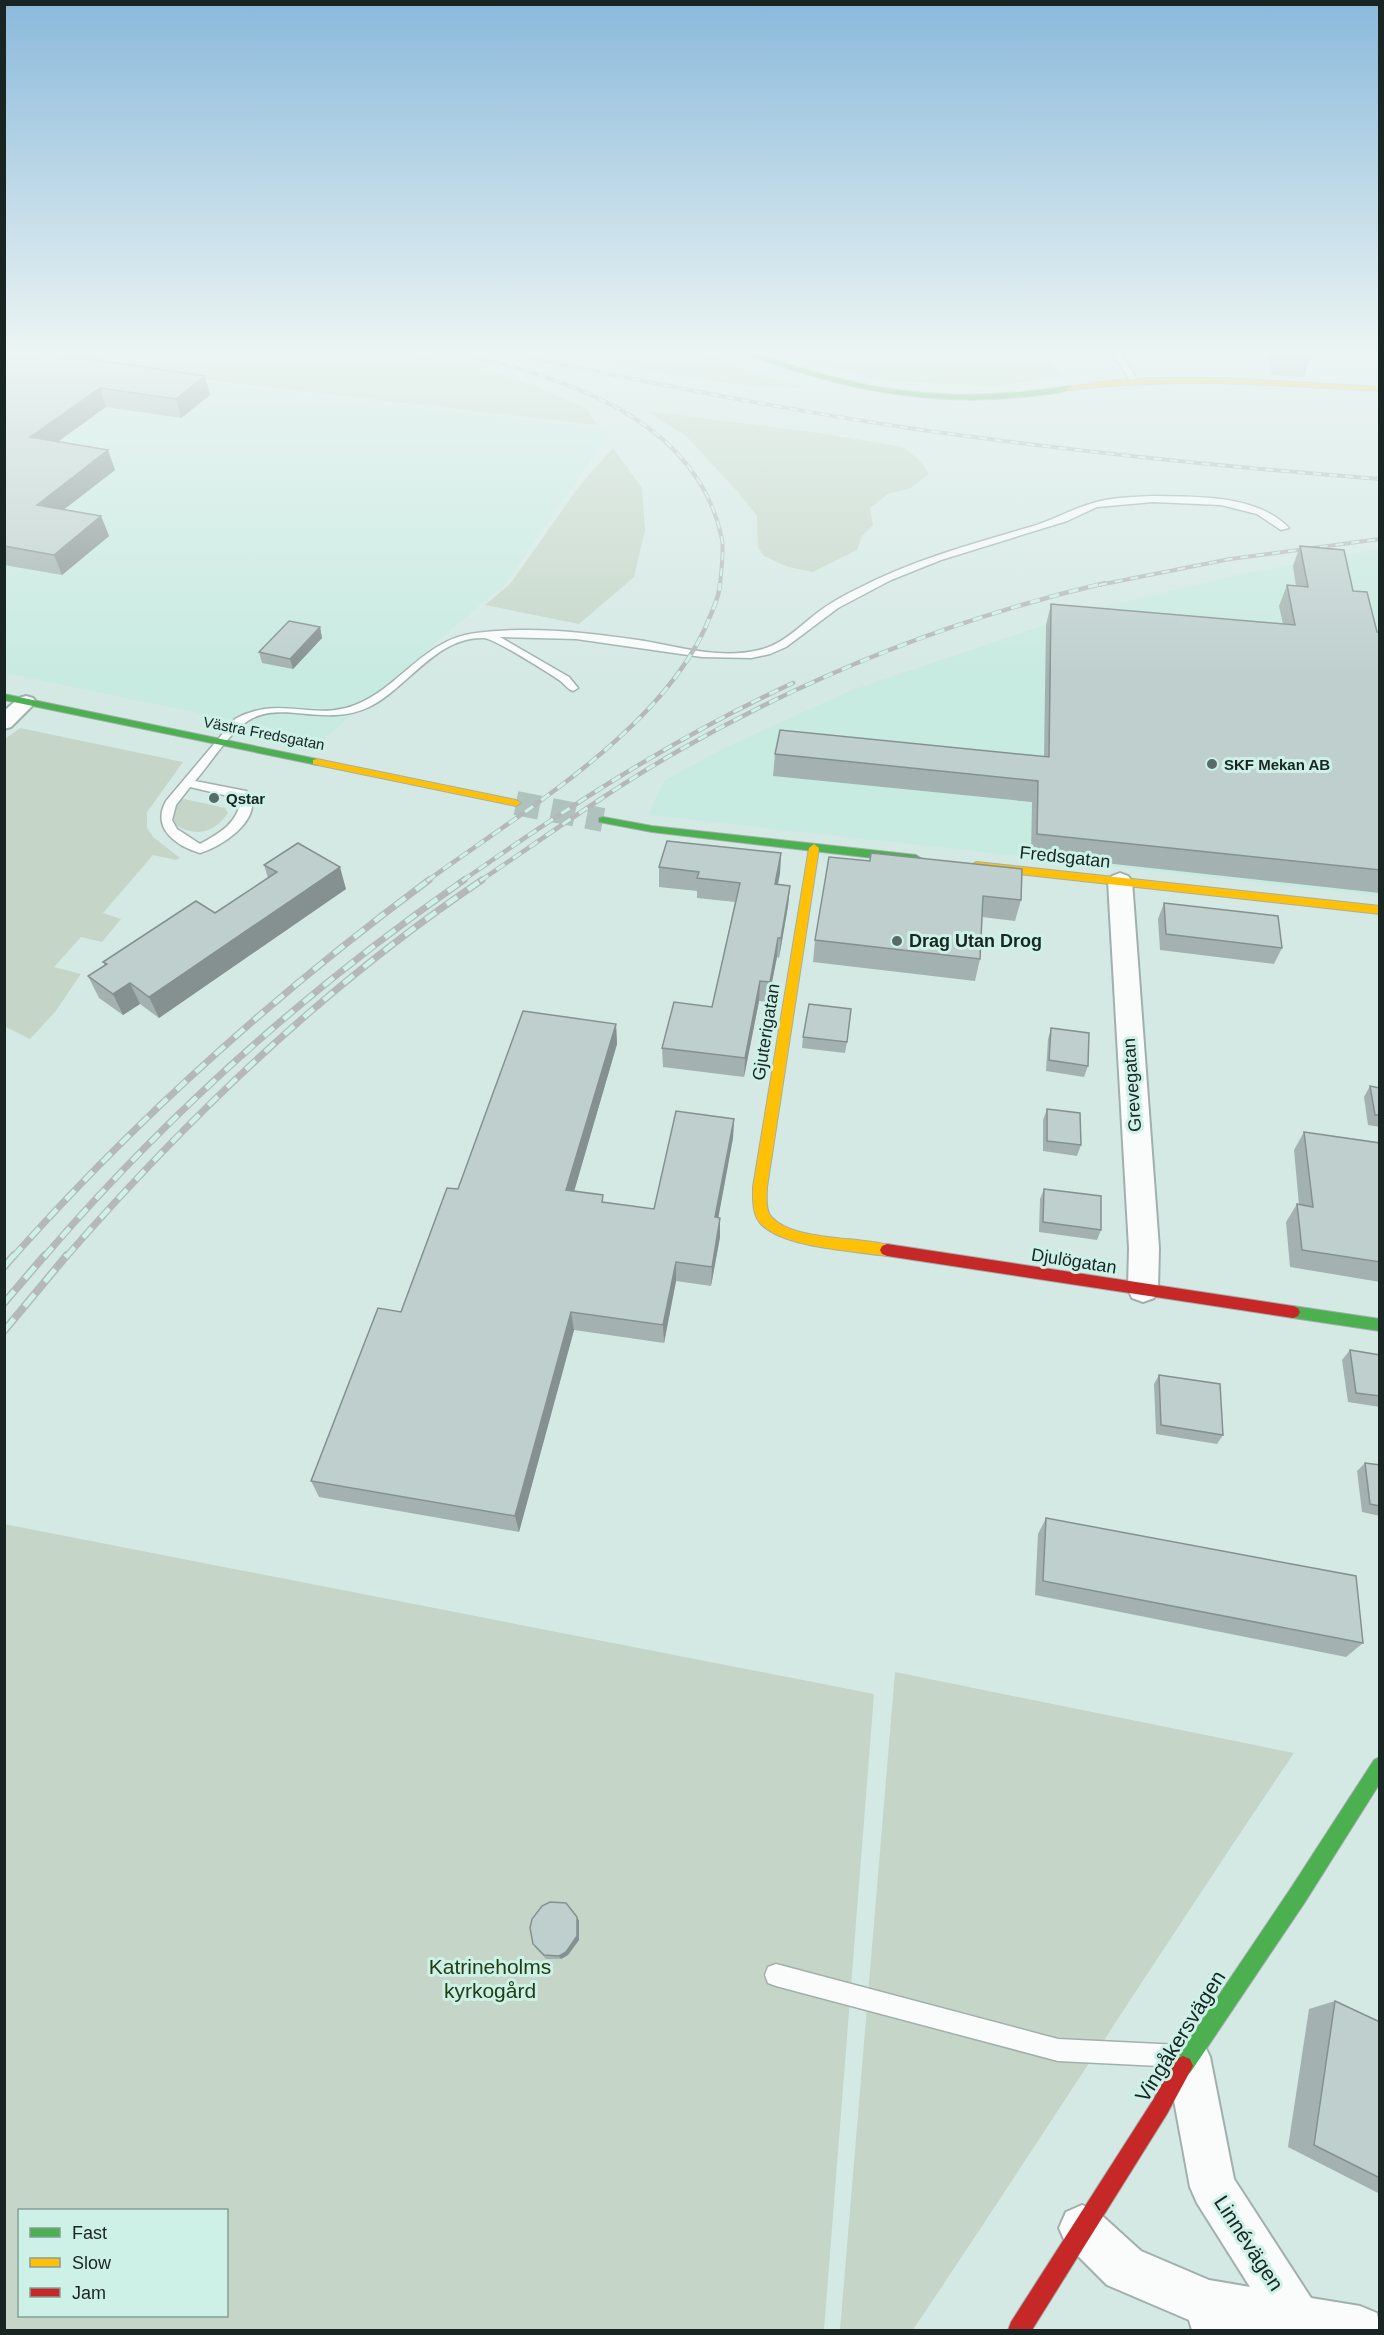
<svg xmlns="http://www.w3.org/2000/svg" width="1384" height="2335" viewBox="0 0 1384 2335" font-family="Helvetica,sans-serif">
<rect width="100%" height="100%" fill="#d5e9e4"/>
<g fill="#c7eae1">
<polygon points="5,360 612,429 505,584 324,739 5,673"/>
<polygon points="1379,549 1379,896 648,815 664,781 722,749 850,691 1089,610 1251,572"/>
</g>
<g fill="#c5d6c8" fill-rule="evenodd">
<polygon points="5,350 398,350 474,365 539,388 587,409 597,425 5,357"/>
<path d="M566 350H700L752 372 804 387C723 389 643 370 566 350Z"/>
<polygon points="776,350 1039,350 1063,377 996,386 887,381 806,361"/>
<polygon points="647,411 820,433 903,447 919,460 929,474 911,488 888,494 870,508 873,525 862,536 857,550 813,572 788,567 764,556 758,547 757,516 738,492 687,437"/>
<polygon points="613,448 642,488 645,530 634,577 579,624 485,605 510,584 580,485"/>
<polygon points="20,728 183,762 147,812 147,828 153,837 180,858 176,860 153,855 103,913 121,919 102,942 81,937 54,967 81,974 55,1012 30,1039 4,1026 5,739"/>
<path d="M180 798 225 808 228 813C214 833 195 838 175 824L173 815Z"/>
<path d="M4 1524 874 1694 824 2330H5ZM20 2210H226V2316H20Z"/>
<path d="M895 1672 1294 1753C1165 1944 1041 2139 913 2330H840Z"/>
</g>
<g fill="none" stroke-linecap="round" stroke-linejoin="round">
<polyline stroke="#afc2bd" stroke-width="24" stroke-dasharray="24 12" stroke-linecap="butt" points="516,803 603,820"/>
<g stroke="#a1b0ac" stroke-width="3">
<g id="lane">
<polygon points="1110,350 1118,350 1138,380 1137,382 1131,382"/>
<path d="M1153 496C1197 497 1256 494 1289 528L1281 530 1257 514 1221 505 1153 502 1097 507 1067 521 941 560 891 580 838 608 786 647 770 654 751 658 702 657 576 639 500 637 569 677 578 688 573 691C567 689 565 684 559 680 549 673 493 638 484 638 436 636 408 688 369 707 328 727 285 702 253 718 232 728 211 763 195 781L246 791 251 795C260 822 221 847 200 853 176 846 151 828 166 801L235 719C277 696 306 718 346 708 396 695 421 639 476 633 529 626 584 632 638 640 677 646 719 660 759 650 782 645 799 627 817 613 830 603 844 595 859 588 913 560 972 544 1030 527 1051 521 1070 510 1090 504 1110 497 1133 497 1153 496ZM190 787 241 799C238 823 220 833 200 844L177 829 172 820 176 805Z"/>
<polygon points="776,1964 1058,2039 1180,2045 1188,2048 1191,2056 1188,2064 1180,2067 1058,2061 776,1986 768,1983 765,1975 768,1967"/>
</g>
</g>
<g stroke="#a1b0ac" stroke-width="4">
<g id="street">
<polygon points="26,696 33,698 36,702 11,727 4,729 4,711 19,698"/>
<polygon points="1120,873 1128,876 1132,881 1159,1248 1158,1289 1154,1298 1143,1302 1132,1298 1128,1289 1129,1248 1108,881 1112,876"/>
<polygon points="1188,2035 1203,2042 1210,2057 1234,2179 1311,2298 1360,2306 1377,2313 1380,2330 1192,2330 1189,2320 1107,2285 1066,2244 1059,2228 1066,2212 1082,2205 1098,2212 1141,2251 1209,2280 1250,2287 1197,2203 1190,2187 1166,2057 1173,2042"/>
</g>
</g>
<g stroke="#a1b0ac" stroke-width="2">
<g id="fast">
<path d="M739 350C754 350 768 357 783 362 803 369 824 375 845 380 920 399 993 398 1069 386L1073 388C1062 394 1045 394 1033 396 950 406 869 395 790 369 773 363 753 359 739 350Z"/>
<polygon points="4,694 317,759 322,762 317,765 4,700"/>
<polygon points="603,817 652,826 916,855 922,859 916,863 652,832 599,822 599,818"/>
<polygon points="1293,1306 1380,1319 1380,1331 1293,1318 1288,1316 1286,1312 1288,1308"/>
<polygon points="1380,1757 1380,1783 1305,1902 1190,2073 1183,2076 1176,2073 1173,2066 1176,2059 1291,1888 1374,1760"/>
</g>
</g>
<g stroke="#a1b0ac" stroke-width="2">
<g id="slow">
<path d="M1147 378H1224L1380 387V391C1275 385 1173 377 1069 390L1065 388 1108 381Z"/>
<polygon points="317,759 516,800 521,803 516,806 313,764 313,760"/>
<path d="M814 844 819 848 767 1187C767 1195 765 1208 770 1215 790 1242 862 1236 892 1246L894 1250 892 1254 887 1256C855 1251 782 1248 760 1223 752 1213 753 1199 753 1187L809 848Z"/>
<polygon points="976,862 1380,906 1380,914 972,869 970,866"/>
</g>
</g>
<g stroke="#a1b0ac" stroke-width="2">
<g id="jam">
<polygon points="887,1244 1293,1306 1298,1308 1300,1312 1298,1316 1293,1318 887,1256 882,1254 880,1250 882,1246"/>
<polygon points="1183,2056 1190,2059 1193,2066 1167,2114 1032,2330 1008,2330 1011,2322 1153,2100 1176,2059"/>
</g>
</g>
<use href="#lane" fill="#f9fcfb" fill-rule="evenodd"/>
<use href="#street" fill="#f9fcfb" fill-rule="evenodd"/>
<use href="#fast" fill="#4caf50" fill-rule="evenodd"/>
<use href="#slow" fill="#ffc107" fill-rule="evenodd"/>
<use href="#jam" fill="#c62828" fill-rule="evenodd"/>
<g stroke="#b4b9b8" stroke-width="4">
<g id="rail-far3">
<path d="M446 350C554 375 696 413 722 539 724 553 721 571 720 585"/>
<path d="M491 350C632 379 773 408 915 429 1069 451 1224 467 1380 479"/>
<polyline points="1099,585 1230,559 1380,539"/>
</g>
</g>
<g stroke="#b4b9b8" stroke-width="4.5">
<g id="rail-far2">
<path d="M427 881C521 812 669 727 711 614 715 604 720 594 720 583"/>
<path d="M462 881C568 807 675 737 793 683"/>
<path d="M480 881C545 837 610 790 678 751 811 675 956 618 1105 583"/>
</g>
</g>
<g stroke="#b4b9b8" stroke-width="7">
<g id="rail-far1">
<path d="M13 1257C138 1117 278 992 429 880"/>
<path d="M44 1257C166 1115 310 987 464 880"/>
<path d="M66 1257C189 1116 327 984 482 880"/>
</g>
</g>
<g stroke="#b4b9b8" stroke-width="8">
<g id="rail">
<polyline points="4,1267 14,1255"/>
<polyline points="4,1303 45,1255"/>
<polyline points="4,1331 67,1255"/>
</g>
</g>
<use href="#rail-far3" stroke="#cdf1e7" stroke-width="2" stroke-dasharray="8" stroke-linecap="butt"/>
<use href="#rail-far2" stroke="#cdf1e7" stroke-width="3" stroke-dasharray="10" stroke-linecap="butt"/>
<use href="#rail-far1" stroke="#cdf1e7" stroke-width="4.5" stroke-dasharray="13" stroke-linecap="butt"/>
<use href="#rail" stroke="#cdf1e7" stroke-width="5" stroke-dasharray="16" stroke-linecap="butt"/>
</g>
<g fill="#a3b2b0">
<polygon points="4,350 205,376 210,395 181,418 106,407 58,441 115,470 64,509 101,516 109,536 62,575 4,565"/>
<polygon points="1266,350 1309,350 1311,355 1304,377 1272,375"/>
<polygon points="1300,546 1353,591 1377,632 1380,633 1380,893 1031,855 1032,802 773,776 775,754 1044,757 1046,625 1051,604 1283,624 1279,606 1287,585 1296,586 1293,566"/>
<polygon points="320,627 322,638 293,669 262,663 259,652"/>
<polygon points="781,853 780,873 778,884 790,886 788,906 779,958 777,957 768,1002 759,1001 744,1077 663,1067 662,1048 712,1007 735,902 697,898 697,891 659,887 659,867"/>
<polygon points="829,857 1021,900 1015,921 982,917 980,959 975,981 813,962 815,940"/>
<polygon points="264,865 346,889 159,1018 140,1004 123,1015 99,998 88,976 105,966 103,962 215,913 268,878"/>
<polygon points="1164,903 1282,948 1274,964 1160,950 1158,919"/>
<polygon points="616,1024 617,1044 574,1191 604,1202 654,1209 734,1119 733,1138 718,1217 720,1237 711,1286 676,1281 664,1343 574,1330 519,1532 319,1497 311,1481 401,1312 458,1189"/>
<polygon points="1051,1028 1088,1066 1084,1077 1046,1071 1048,1039"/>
<polygon points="803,1037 847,1042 845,1053 802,1048"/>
<polygon points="1370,1086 1380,1088 1380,1127 1368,1125 1364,1097"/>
<polygon points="1047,1109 1081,1145 1077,1156 1043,1151 1043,1120"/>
<polygon points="1304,1132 1380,1143 1380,1282 1290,1267 1286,1222 1297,1204 1299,1205 1294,1150"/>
<polygon points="1044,1189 1101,1230 1097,1240 1039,1232 1040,1199"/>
<polygon points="1350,1350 1380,1355 1380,1407 1348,1402 1342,1360"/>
<polygon points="1159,1375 1223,1435 1217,1444 1156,1434 1154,1384"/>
<polygon points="1365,1463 1380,1465 1380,1516 1362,1512 1357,1471"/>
<polygon points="1046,1518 1363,1643 1346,1657 1035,1595 1038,1534"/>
<polygon points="577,1917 579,1921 579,1940 568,1955 561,1959 546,1959 535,1947 533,1944"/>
<polygon points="1335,2001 1380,2022 1380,2194 1288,2147 1309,2009"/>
</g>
<g fill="#859190">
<polygon points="205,376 210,395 181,418 176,399"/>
<polygon points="100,388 106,407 38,456 30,437"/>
<polygon points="108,450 115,470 44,525 37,505"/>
<polygon points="101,516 109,536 62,575 54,555"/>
<polygon points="320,627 322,638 293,669 290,659"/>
<polygon points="781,853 780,873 774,904 775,884"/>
<polygon points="340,867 346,889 159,1018 149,997"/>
<polygon points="790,886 788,906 779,958 781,938"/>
<polygon points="778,938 777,957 768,1002 770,982"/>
<polygon points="760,981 759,1001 744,1077 745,1058"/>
<polygon points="130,983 140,1004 123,1015 113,994"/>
<polygon points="616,1024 617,1044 569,1209 566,1190"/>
<polygon points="734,1119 733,1138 715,1236 715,1217"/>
<polygon points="720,1218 720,1237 711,1286 712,1267"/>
<polygon points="676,1262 676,1281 664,1343 663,1325"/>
<polygon points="571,1312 574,1330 519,1532 515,1516"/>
<polygon points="577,1917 579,1921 579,1940 568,1955 561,1959 559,1956"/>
</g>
<g fill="#becfcd" stroke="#859190" stroke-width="1.5">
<polygon points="4,350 29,350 205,376 176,399 100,388 30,437 108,450 37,505 101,516 54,555 4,546"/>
<polygon points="1278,350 1309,350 1311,355 1279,353"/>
<polygon points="1300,546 1344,550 1353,591 1367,592 1377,632 1380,633 1380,870 1037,834 1038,781 775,754 780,730 1049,757 1051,604 1295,625 1287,585 1308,587"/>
<polygon points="289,621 320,627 290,659 259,652"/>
<polygon points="667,841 781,853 775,884 790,886 781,938 778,938 770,982 760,981 745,1058 662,1048 674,1002 712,1007 740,883 697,878 699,872 659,867"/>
<polygon points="298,843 340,867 149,997 130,983 113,994 88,976 107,964 103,962 196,901 215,913 277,872 264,865"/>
<polygon points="871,853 1022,869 1021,900 983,896 980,959 815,940 829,857 870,861"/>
<polygon points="1164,903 1278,916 1282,948 1166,934"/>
<polygon points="809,1004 851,1009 847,1042 803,1037"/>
<polygon points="523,1011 616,1024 566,1190 603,1195 602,1202 654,1209 676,1111 734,1119 715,1217 720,1218 712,1267 676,1262 663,1325 571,1312 515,1516 311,1481 378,1308 401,1312 447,1188 458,1189"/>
<polygon points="1051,1028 1089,1033 1088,1066 1049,1060"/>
<polygon points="1370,1086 1380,1088 1380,1115 1375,1115"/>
<polygon points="1047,1109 1080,1113 1081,1145 1047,1141"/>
<polygon points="1304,1132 1380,1143 1380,1262 1302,1250 1297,1204 1313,1207"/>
<polygon points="1044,1189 1101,1196 1101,1230 1043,1222"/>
<polygon points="1350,1350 1380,1355 1380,1396 1356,1393"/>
<polygon points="1159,1375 1220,1384 1223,1435 1161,1425"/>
<polygon points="1365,1463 1380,1465 1380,1506 1370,1504"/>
<polygon points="1046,1518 1356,1576 1363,1643 1043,1581"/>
<polygon points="550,1902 566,1903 577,1917 577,1936 566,1952 559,1956 544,1955 533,1944 530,1928 532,1919 542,1906"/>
<polygon points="1335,2001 1380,2022 1380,2178 1314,2145"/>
</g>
<linearGradient id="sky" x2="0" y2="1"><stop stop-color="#8ab9db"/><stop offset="0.52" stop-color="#ecf5f3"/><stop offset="1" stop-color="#ecf5f3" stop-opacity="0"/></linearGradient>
<rect width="1384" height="677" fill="url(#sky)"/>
<g fill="#5a6a66" stroke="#cdf1e7" stroke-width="2">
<circle cx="1212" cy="764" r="6"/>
<circle cx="214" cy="798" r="6"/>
<circle cx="897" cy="941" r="6"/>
</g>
<g text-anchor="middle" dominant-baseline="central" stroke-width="6" stroke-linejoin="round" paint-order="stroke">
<g font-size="15" fill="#182522" stroke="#cdf1e7">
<text transform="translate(264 733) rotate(11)">Västra Fredsgatan</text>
</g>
<g font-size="15" font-weight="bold" fill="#182522" stroke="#cdf1e7" text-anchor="start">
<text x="1224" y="764">SKF Mekan AB</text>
<text x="226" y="798">Qstar</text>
</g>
<g font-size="18" fill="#182522" stroke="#cdf1e7">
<text transform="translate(1065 857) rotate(6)">Fredsgatan</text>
<text transform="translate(766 1032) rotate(-81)">Gjuterigatan</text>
<text transform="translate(1132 1085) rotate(-94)">Grevegatan</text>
<text transform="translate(1074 1261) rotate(9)">Djulögatan</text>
</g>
<g font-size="18" font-weight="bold" fill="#182522" stroke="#cdf1e7" text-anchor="start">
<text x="909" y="941">Drag Utan Drog</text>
</g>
<g font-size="21" fill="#223e13" stroke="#cdf1e7">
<text x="490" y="1966">Katrineholms<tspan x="490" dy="24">kyrkogård</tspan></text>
</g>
<g font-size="21" fill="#182522" stroke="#cdf1e7">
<text transform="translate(1180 2036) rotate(-58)">Vingåkersvägen</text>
<text transform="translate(1249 2243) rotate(57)">Linnévägen</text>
</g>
</g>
<rect width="1384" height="2335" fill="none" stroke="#182522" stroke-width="12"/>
<rect x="18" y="2209" width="210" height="108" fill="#cdf1e7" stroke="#859f98" stroke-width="1.5"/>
<rect x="30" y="2228" width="30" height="9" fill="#4caf50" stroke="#859f98" stroke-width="1.5"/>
<text x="72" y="2239" font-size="18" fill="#182522">Fast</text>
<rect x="30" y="2258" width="30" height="9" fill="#ffc107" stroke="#859f98" stroke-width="1.5"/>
<text x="72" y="2269" font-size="18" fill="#182522">Slow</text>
<rect x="30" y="2288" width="30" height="9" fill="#c62828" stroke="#859f98" stroke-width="1.5"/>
<text x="72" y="2299" font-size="18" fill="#182522">Jam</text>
</svg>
